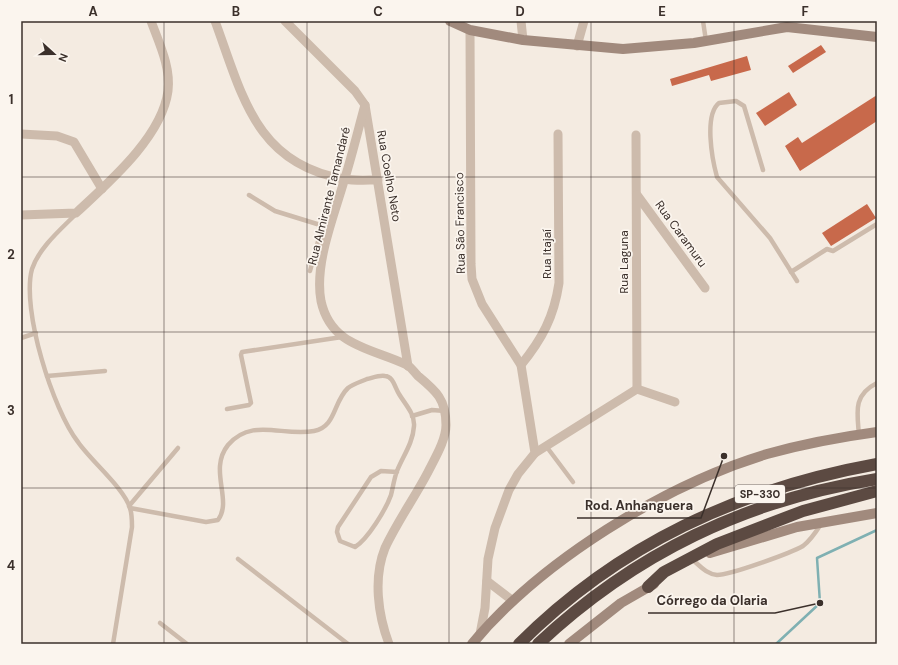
<svg xmlns="http://www.w3.org/2000/svg" width="898" height="665" viewBox="0 0 898 665" font-family="'DM Sans',sans-serif">
<rect width="100%" height="100%" fill="#f4ebe1"/>
<g fill="none" stroke-linecap="round" stroke-linejoin="round">
<polyline stroke="#7fb0b2" stroke-width="2.5" points="776,644 820,603 817,558 877,530"/>
</g>
<g fill="#c8694b">
<polygon points="821,45 826,52 793,73 788,66"/>
<polygon points="747,56 751,70 711,81 709,75 672,86 670,79"/>
<polygon points="789,92 797,105 765,126 756,113"/>
<polygon points="877,95 877,121 800,171 785,146 798,137 802,143"/>
<polygon points="867,204 876,218 831,246 822,233"/>
</g>
<g fill="none" stroke-linecap="round" stroke-linejoin="round">
<g stroke="#cdbbac" stroke-width="4.5">
<polyline points="703,21 706,41"/>
<path d="M763 170 744 106 736 101 719 103C704 115 712 159 717 177L770 238 797 281"/>
<polyline points="249,195 275,211 330,228"/>
<path d="M75 215C60 230 39 248 32 269 21 309 53 410 78 442 91 461 124 488 130 508 132 514 132 521 132 527L113 644"/>
<polyline points="310,271 320,234 329,229"/>
<polyline points="791,272 827,249 833,251 877,224"/>
<polyline points="21,338 36,333"/>
<polyline points="47,376 105,371"/>
<polyline points="227,409 249,405 251,403 241,355 242,352 342,337"/>
<polyline points="412,416 432,410 445,411"/>
<path d="M859 435C857 412 853 395 877 383"/>
<polyline points="546,446 573,482"/>
<polyline points="129,506 178,448"/>
<path d="M130 508 206 522 218 520C233 500 208 470 228 445 252 417 283 437 314 431 336 427 333 402 348 388 353 384 360 382 367 379 372 378 379 375 385 376 393 376 395 388 399 394 405 404 415 414 414 426 413 443 403 456 397 471 394 479 393 487 391 495 386 509 368 539 355 547L340 541 337 532 338 527 371 477 381 471 397 472"/>
<polyline points="238,559 348,644"/>
<path d="M694 561C701 567 707 574 717 575 730 575 791 553 803 546 811 540 816 532 821 524"/>
<polyline points="160,623 187,644"/>
</g>
<g stroke="#cdbbac" stroke-width="9">
<path d="M215 21C242 94 255 164 344 179 355 181 367 180 378 180"/>
<polyline points="285,21 355,91 365,105 408,366"/>
<polyline points="521,21 523,40"/>
<polyline points="470,30 471,264 472,279 482,304 521,365 535,453 518,474 509,490 495,528 488,559 485,608 480,634"/>
<polyline points="577,46 584,21"/>
<path d="M365 105C358 130 352 156 344 181 334 216 314 264 321 301 331 347 372 348 407 365 411 367 414 372 418 376 436 391 446 399 446 425 446 440 435 458 428 472 415 497 397 522 385 548 373 578 378 615 389 644"/>
<polyline points="21,134 57,136 74,142 102,189"/>
<polyline points="636,135 637,389"/>
<polyline points="637,195 705,288"/>
<path d="M21 215 76 213C108 183 162 137 168 91 171 67 159 43 151 21"/>
<path d="M521 365C542 339 554 317 559 283L558 134"/>
<polyline points="535,453 637,389 675,402"/>
<polyline points="487,581 513,601"/>
</g>
<g stroke="#a18a7d" stroke-width="10">
<polyline points="450,21 470,30 523,40 623,49 694,43 787,27 877,37"/>
<polyline points="710,553 797,527 877,513"/>
<path d="M472 644C541 561 664 485 767 454 803 444 840 437 877 432"/>
<polyline points="569,644 621,603 654,584"/>
</g>
<g stroke="#5c4a42" stroke-width="12">
<polyline points="648,587 664,572 717,544 803,511 877,491"/>
<path d="M519 644C619 544 739 489 877 464"/>
<path d="M538 644C635 553 746 500 877 479"/>
</g>
</g>
<path fill="none" stroke="#3b302b" stroke-width="1" stroke-opacity="0.55" d="M164 21V644M307 21V644M449 21V644M591 21V644M734 21V644M21 177H877M21 332H877M21 488H877"/>
<g text-anchor="middle" dominant-baseline="central" stroke-width="3.5" stroke-linejoin="round" paint-order="stroke">
<rect fill="#fbf5ee" stroke="#756b66" stroke-width="1" x="735" y="485" width="50" height="18" rx="3"/>
<g font-size="11" font-weight="bold" fill="#3b302b">
<text x="760" y="494">SP-330</text>
</g>
<g font-size="12" fill="#3b302b" stroke="#fbf5ee">
<text transform="translate(389 176) rotate(80)">Rua Coelho Neto</text>
<text transform="translate(329 196) rotate(-76)">Rua Almirante Tamandaré</text>
<text transform="translate(460 223) rotate(-91)">Rua São Francisco</text>
<text transform="translate(681 234) rotate(54)">Rua Caramuru</text>
<text transform="translate(547 254) rotate(-90)">Rua Itajaí</text>
<text transform="translate(624 262) rotate(-90)">Rua Laguna</text>
</g>
</g>
<path fill="none" stroke="#3b302b" stroke-width="1.5" d="M724 456L701 518H577M820 603L775 613H648"/>
<g fill="#3b302b" stroke="#fbf5ee" stroke-width="1.5">
<circle cx="724" cy="456" r="4"/>
<circle cx="820" cy="603" r="4"/>
</g>
<g font-size="13" text-anchor="middle" font-weight="bold" fill="#3b302b" stroke="#fbf5ee" stroke-width="3.5" stroke-linejoin="round" paint-order="stroke">
<text x="639" y="510">Rod. Anhanguera</text>
<text x="712" y="605">Córrego da Olaria</text>
</g>
<rect width="898" height="665" fill="none" stroke="#fbf5ee" stroke-width="44"/>
<g transform="translate(54 54) rotate(111)" stroke="#fbf5ee" stroke-width="3" paint-order="stroke">
<path d="M0-3L7 15L0 10L-7 15Z" fill="#3b302b"/>
<text y="-6" font-size="11" font-weight="bold" text-anchor="middle" fill="#3b302b">N</text>
</g>
<rect x="22" y="22" width="854" height="621" fill="none" stroke="#3b302b" stroke-width="1.5"/>
<g font-size="13" text-anchor="middle" font-weight="bold" fill="#3b302b">
<text x="93" y="16">A</text>
<text x="236" y="16">B</text>
<text x="378" y="16">C</text>
<text x="520" y="16">D</text>
<text x="662" y="16">E</text>
<text x="805" y="16">F</text>
<text x="11" y="104">1</text>
<text x="11" y="259">2</text>
<text x="11" y="415">3</text>
<text x="11" y="570">4</text>
</g>
</svg>
